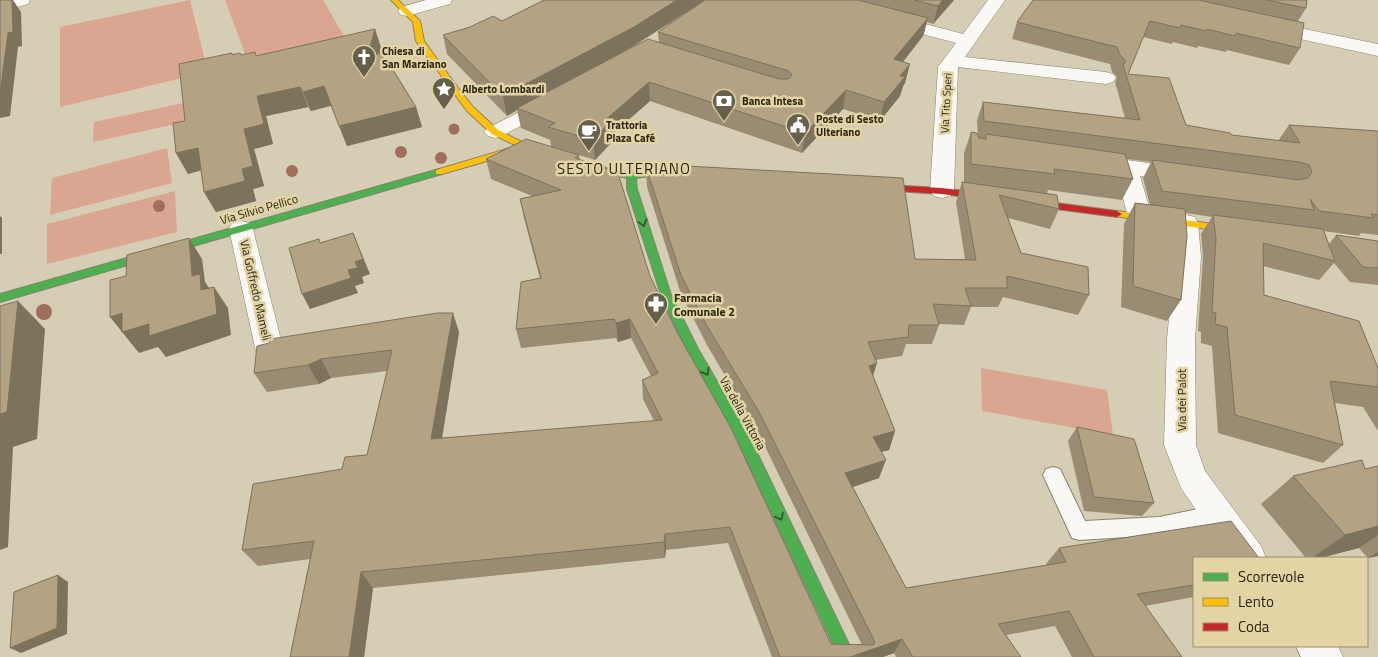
<svg xmlns="http://www.w3.org/2000/svg" width="1378" height="657" viewBox="0 0 1378 657" font-family="'Titillium Web',sans-serif">
<rect width="100%" height="100%" fill="#d5cdb4"/>
<g fill="#dba691">
<polygon points="190,0 208,72 60,107 60,27"/>
<polygon points="225,0 323,0 348,43 250,67"/>
<polygon points="183,103 185,122 93,142 94,122"/>
<polygon points="167,148 172,183 50,215 52,178"/>
<polygon points="175,191 177,232 47,264 47,224"/>
<polygon points="981,368 1107,390 1113,435 982,411"/>
</g>
<g fill="none" stroke-linecap="round" stroke-linejoin="round">
<g stroke="#89836f" stroke-width="2">
<polygon id="lane" points="1053,467 1060,469 1085,521 1159,517 1218,505 1225,508 1228,514 1225,520 1218,523 1159,535 1079,540 1072,538 1043,475 1046,469"/>
</g>
<g stroke="#89836f" stroke-width="1">
<g id="street">
<polygon points="5,0 30,0 28,4 0,12 0,1"/>
<polygon points="426,0 452,0 450,4 407,16 401,15 398,11 401,7"/>
<polygon points="807,0 835,0 963,34 988,0 1005,0 965,57 1106,72 1113,74 1116,78 1113,82 1106,84 958,67 954,191 950,196 942,198 934,196 930,191 938,67 956,43 809,4"/>
<polygon points="1265,21 1378,44 1378,56 1259,30 1256,26 1259,22"/>
<polygon points="551,96 558,98 561,102 558,106 502,136 495,138 488,136 484,132 488,128"/>
<polygon points="1092,155 1183,168 1191,170 1194,175 1191,180 1183,182 1140,176 1152,217 1148,222 1140,225 1132,222 1128,217 1116,172 1084,167 1081,162 1084,157"/>
<polygon points="1186,215 1195,217 1198,223 1201,257 1195,339 1196,445 1205,471 1261,546 1266,558 1229,558 1181,488 1164,445 1167,339 1175,257 1174,223 1177,217"/>
<polygon points="241,221 250,223 253,229 284,352 280,360 270,363 260,360 256,352 229,229 232,223"/>
<polygon points="1296,646 1338,646 1343,657 1301,657"/>
</g>
</g>
<g stroke="#89836f" stroke-width="2">
<g id="fast">
<polygon points="579,162 631,173 650,170 683,172 688,175 683,178 650,176 636,178 637,189 671,295 698,349 749,436 855,657 839,657 739,443 687,350 661,295 627,189 627,178 576,167 574,165"/>
<polygon points="439,169 442,170 442,174 0,302 0,294"/>
</g>
</g>
<g stroke="#89836f" stroke-width="2">
<g id="slow">
<polygon points="391,0 398,0 420,21 424,41 455,84 473,107 498,130 528,145 582,163 582,167 576,167 525,150 442,174 436,174 436,170 517,146 492,134 467,111 416,41 413,22"/>
<polygon points="1117,211 1243,228 1248,231 1243,234 1114,216 1112,214"/>
</g>
</g>
<g stroke="#89836f" stroke-width="2">
<polygon id="jam" points="868,184 942,188 1117,211 1122,214 1117,217 942,194 865,189 865,185"/>
</g>
<g stroke="#cbc9c2" stroke-width="2.5" stroke-dasharray="0.5 2.5" stroke-linecap="butt">
<polyline points="790,148 787,151 802,156 802,162"/>
<polyline points="737,156 847,163"/>
</g>
<polyline stroke="#cbc9c2" stroke-width="3" stroke-dasharray="1 4" stroke-linecap="butt" points="829,162 857,164"/>
<use href="#lane" fill="#f9f8f4" fill-rule="evenodd"/>
<use href="#street" fill="#f9f8f4" fill-rule="evenodd"/>
<use href="#fast" fill="#4caf50" fill-rule="evenodd"/>
<use href="#slow" fill="#ffc107" fill-rule="evenodd"/>
<use href="#jam" fill="#c62828" fill-rule="evenodd"/>
</g>
<g fill="#a06e5b">
<circle cx="454" cy="129" r="5.5"/>
<circle cx="401" cy="152" r="6"/>
<circle cx="441" cy="158" r="6"/>
<circle cx="292" cy="171" r="6"/>
<circle cx="159" cy="206" r="6"/>
<circle cx="44" cy="312" r="8"/>
</g>
<g fill="#9a8c72" fill-rule="evenodd">
<path d="M544 0H954L933 24 927 22 923 36 903 62 905 83 903 86 900 96 880 121 843 109 802 153 650 101 610 136 611 143 595 160 579 155 580 160 650 276 831 644 862 645 757 430 707 345 681 294 647 187 646 167 915 259H965L956 202 962 182 964 183V153L971 132 978 136 977 120 983 102 1125 118 1115 82 1117 77 1112 72 1110 64 1012 39 1017 22 1033 0H1307L1306 8 1298 21 1300 48 1289 65 1227 50 1226 52 1198 46 1197 48 1173 42 1172 44 1143 37 1128 74 1186 125 1232 135 1278 141 1289 125 1378 131V235L1361 233 1359 236 1323 231 1329 244 1336 235 1378 241V285L1350 282 1334 263 1319 280 1263 266 1264 295 1378 368V431L1363 407 1335 403 1343 445 1323 463 1218 433 1212 346 1201 343V332L1198 331 1203 257 1201 234 1212 217 1186 213 1181 300 1167 321 1121 307 1124 224 1135 203 1150 205 1143 178 1151 162 1127 159 1133 179 1122 200 1048 190 1047 193 1059 209 1050 229 1008 218 1021 253 1089 295 1078 315 1003 297 998 307H971L964 325 938 324 939 325 932 344H906L902 356 875 360 873 376 895 431 889 450 881 452 879 478 853 487 906 588 1047 565 1046 564 1059 548 1194 558V597L1145 606 1182 657H1072L1055 626 1006 635 1021 657H896L894 653 883 657H772L728 543 666 550 665 558 373 588 364 657H290L310 559 258 566 242 550 342 469 367 455 387 371 331 378 319 384 267 392 254 373 257 346 459 332 442 438 654 421 643 399 642 380 651 376 631 338 618 342 616 338 521 348 516 329 540 278 524 218 520 199 532 196 491 179 486 159 551 146 550 140 521 128 517 110 507 116 447 54 443 35 502 21ZM698 5 658 32 659 43 599 65 635 45Z"/>
<polygon points="375,29 381,48 379,53 416,107 422,127 347,146 331,106 311,111 308,107 266,116 273,144 254,149 264,186 253,189 256,201 216,212 204,192 201,170 188,174 176,153 185,121 232,55 257,56"/>
<polygon points="1077,427 1154,503 1142,516 1084,511 1068,441"/>
<polygon points="1378,466 1378,556 1368,558 1359,548 1320,558 1306,558 1261,504 1293,476 1365,469"/>
</g>
<g fill="#7d725c">
<polygon points="12,0 13,0 21,12 22,46 18,47 10,116 0,118 0,93"/>
<polygon points="677,0 705,0 635,45 519,109 517,108 517,110 507,116 503,96"/>
<polygon points="943,0 954,0 933,24 938,6"/>
<polygon points="928,18 923,36 890,78 894,59"/>
<polygon points="375,29 381,48 374,76 367,57"/>
<polygon points="910,64 905,83 903,86 900,96 880,121 884,102 900,76"/>
<polygon points="649,82 650,101 610,136 611,143 595,160 593,140 604,121"/>
<polygon points="324,86 332,105 311,111 303,92"/>
<polygon points="300,87 308,107 266,116 273,144 254,149 264,186 253,189 256,201 216,212 204,192 242,169 244,129 257,96"/>
<polygon points="846,90 843,109 802,153 805,133"/>
<polygon points="416,107 422,127 347,146 339,126"/>
<polygon points="198,148 209,168 188,174 176,153"/>
<polygon points="0,216 2,218 2,254 0,254"/>
<polygon points="353,233 370,274 362,277 364,283 355,286 358,293 310,309 302,294 348,270 355,262"/>
<polygon points="189,238 202,259 205,282 214,295 216,312 192,276"/>
<polygon points="214,287 228,308 231,335 166,357 158,347 139,353 110,317"/>
<polygon points="18,301 45,329 37,439 13,447 8,547 0,550 0,414"/>
<polygon points="453,313 459,332 439,457 431,439"/>
<polygon points="630,319 631,338 618,342 616,323"/>
<polygon points="321,359 331,378 319,384 308,365"/>
<polygon points="877,363 871,382 869,366"/>
<polygon points="895,431 889,450 867,455 873,437"/>
<polygon points="886,460 879,478 840,491 845,473"/>
<polygon points="1378,526 1378,535 1359,548 1320,558 1312,558 1345,535"/>
<polygon points="665,534 666,550 665,558 664,542"/>
<polygon points="1378,552 1378,556 1368,558"/>
<polygon points="361,572 373,588 364,657 349,657"/>
<polygon points="58,575 68,582 67,634 21,653 10,648"/>
<polygon points="902,639 894,653 883,657 850,657"/>
</g>
<g fill="#b3a384" stroke="#7d725c">
<polygon points="0,0 12,0 13,32 8,33 0,93"/>
<polygon points="544,0 677,0 634,27 503,96 443,35 470,27 493,16 502,21"/>
<polygon points="705,0 858,0 928,18 894,59 910,64 900,76 905,77 884,102 846,90 805,133 649,82 604,121 609,123 593,140 548,127 555,123 517,108 648,39 779,79 788,79 792,75 789,71 658,32"/>
<polygon points="914,0 943,0 938,6"/>
<polygon points="1033,0 1198,0 1304,23 1300,48 1236,33 1235,36 1207,29 1206,31 1181,25 1180,28 1150,21 1128,74 1169,78 1186,125 1230,133 1232,135 1300,143 1289,125 1378,131 1378,215 1371,214 1374,218 1319,211 1310,199 1314,210 1162,191 1152,160 1299,180 1308,178 1312,172 1309,165 1299,162 984,121 983,102 1140,120 1123,65 1126,61 1120,55 1117,47 1017,22"/>
<polygon points="1266,0 1307,0 1306,8"/>
<polygon points="375,29 367,57 381,53 384,61 387,60 416,107 339,126 324,86 303,92 300,87 257,96 264,124 244,129 253,166 242,169 245,181 204,192 198,148 176,153 173,123 185,121 179,64 232,53 232,55 240,53 241,55 255,52 256,56"/>
<polygon points="971,132 977,133 979,138 986,139 986,134 1125,154 1133,179 1054,169 1055,174 971,164"/>
<polygon points="526,139 579,155 575,158 618,173 650,276 677,332 731,428 831,644 873,645 875,642 759,412 707,326 681,275 646,167 651,164 903,178 915,259 976,260 962,182 1057,195 1059,209 999,195 1021,253 1088,267 1089,295 1007,276 1007,288 965,288 971,306 933,304 939,325 909,325 908,337 868,342 877,363 869,366 895,431 873,437 886,460 845,473 906,588 1066,562 1059,548 1231,521 1259,558 1194,558 1194,585 1137,594 1182,657 1094,657 1069,611 998,624 1021,657 913,657 902,639 850,657 780,657 730,527 665,534 664,542 361,572 349,657 290,657 314,541 242,550 253,484 342,469 345,457 367,455 392,350 321,359 308,365 254,373 257,346 269,343 271,339 437,313 453,313 431,439 662,420 642,380 658,373 630,319 616,323 614,319 516,329 521,282 541,278 520,199 561,190 486,159"/>
<polygon points="1135,203 1185,209 1187,236 1181,300 1133,286"/>
<polygon points="1213,215 1323,229 1335,261 1263,243 1264,295 1359,321 1378,368 1378,387 1330,381 1343,445 1235,415 1227,327 1215,324 1216,313 1212,312 1216,238"/>
<polygon points="353,233 363,259 355,262 358,268 348,270 351,278 302,294 289,248 319,239 320,243"/>
<polygon points="1336,235 1378,241 1378,268 1363,267"/>
<polygon points="189,238 192,276 200,274 201,290 214,287 217,314 149,336 149,324 122,332 122,313 110,317 110,280 126,276 127,255"/>
<polygon points="18,301 7,412 0,414 0,306"/>
<polygon points="1077,427 1134,439 1154,503 1094,497"/>
<polygon points="1362,460 1365,469 1378,466 1378,526 1345,535 1293,476"/>
<polygon points="58,575 57,628 10,648 14,592"/>
</g>
<defs><path id="oneway-chevron" d="M-2-3.5L2.5 0L-2 3.5" fill="none" stroke-width="1.6" stroke-linecap="round" stroke-linejoin="round" transform="scale(1.25)"/></defs>
<g stroke="#385c2b">
<use href="#oneway-chevron" transform="translate(643 223) rotate(72)"/>
<use href="#oneway-chevron" transform="translate(706 372) rotate(60)"/>
<use href="#oneway-chevron" transform="translate(780 517) rotate(65)"/>
</g>
<defs>
<g id="church-pin" transform="scale(1.25)"><path d="M0 17L-7.5 6A9.5 9.5 0 1 1 7.5 6Z" fill="#665f4b" stroke="#e3d4a6"/><path d="M-1.2-6h2.4v3.5h3.3v2.4h-3.3V6h-2.4V-.1h-3.3v-2.4h3.3Z" fill="#fff"/></g>
<g id="sight-pin" transform="scale(1.25)"><path d="M0 17L-7.5 6A9.5 9.5 0 1 1 7.5 6Z" fill="#665f4b" stroke="#e3d4a6"/><path d="M0-6L1.8-2.2L6-1.7L2.9 1.2L3.7 5.4L0 3.3L-3.7 5.4L-2.9 1.2L-6-1.7L-1.8-2.2Z" fill="#fff"/></g>
<g id="bank-pin" transform="scale(1.25)"><path d="M0 17L-7.5 6A9.5 9.5 0 1 1 7.5 6Z" fill="#665f4b" stroke="#e3d4a6"/><path d="M-6-4H6V4H-6ZM0-2.3a2.3 2.3 0 1 0 0 4.6a2.3 2.3 0 1 0 0-4.6Z" fill="#fff"/></g>
<g id="civic-pin" transform="scale(1.25)"><path d="M0 17L-7.5 6A9.5 9.5 0 1 1 7.5 6Z" fill="#665f4b" stroke="#e3d4a6"/><path d="M-.6-6.5H3V-4.5H.6V-3L4-1V1h2V6H-6V1h2V-1L-.6-3ZM-1.2 2.5V6h2.4V2.5Z" fill="#fff"/></g>
<g id="cafe-pin" transform="scale(1.25)"><path d="M0 17L-7.5 6A9.5 9.5 0 1 1 7.5 6Z" fill="#665f4b" stroke="#e3d4a6"/><path d="M-5.5-4.5H6V0H3Q3 3.5 0 3.5H-2.5Q-5.5 3.5-5.5 0ZM3-3.2v2h1.7v-2ZM-6 4.5H4V6H-6Z" fill="#fff"/></g>
<g id="pharmacy-pin" transform="scale(1.25)"><path d="M0 17L-7.5 6A9.5 9.5 0 1 1 7.5 6Z" fill="#665f4b" stroke="#e3d4a6"/><path d="M-2-6h4v4h4v4h-4v4h-4v-4h-4v-4h4Z" fill="#fff"/></g>
</defs>
<g fill-rule="evenodd">
<use href="#church-pin" x="364" y="57"/>
<use href="#sight-pin" x="444" y="89"/>
<use href="#bank-pin" x="724" y="101"/>
<use href="#civic-pin" x="798" y="125"/>
<use href="#cafe-pin" x="589" y="131"/>
<use href="#pharmacy-pin" x="656" y="304"/>
</g>
<g text-anchor="middle" dominant-baseline="central" stroke-width="5" stroke-linejoin="round" paint-order="stroke">
<g font-size="11" font-weight="bold" fill="#2a2412" stroke="#e3d4a6" text-anchor="start">
<text x="382" y="51">Chiesa di<tspan x="382" dy="13">San Marziano</tspan></text>
<text x="462" y="89">Alberto Lombardi</text>
<text x="742" y="101">Banca Intesa</text>
<text x="816" y="119">Poste di Sesto<tspan x="816" dy="13">Ulteriano</tspan></text>
<text x="606" y="125">Trattoria<tspan x="606" dy="13">Plaza Café</tspan></text>
</g>
<g font-size="11" fill="#2a2412" stroke="#e3d4a6">
<text transform="translate(946 103) rotate(-87)">Via Tito Speri</text>
</g>
<g font-size="12" fill="#2a2412" stroke="#e3d4a6">
<text transform="translate(259 209) rotate(-16)">Via Silvio Pellico</text>
<text transform="translate(256 290) rotate(77)">Via Goffredo Mameli</text>
<text transform="translate(1181 400) rotate(-90)">Via dei Palot</text>
<text transform="translate(743 413) rotate(61)">Via della Vittoria</text>
</g>
<g font-size="12" font-weight="bold" fill="#2a2412" stroke="#e3d4a6" text-anchor="start">
<text x="674" y="297">Farmacia<tspan x="674" dy="14">Comunale 2</tspan></text>
</g>
<g font-size="15" letter-spacing="1" fill="#2a2412" stroke="#e3d4a6">
<text x="624" y="168">SESTO ULTERIANO</text>
</g>
</g>
<rect x="1193" y="557" width="175" height="90" fill="#e3d4a6" stroke="#998e6b"/>
<rect x="1203" y="573" width="25" height="8" fill="#4caf50" stroke="#998e6b"/>
<text x="1238" y="582" font-size="15" fill="#2a2412">Scorrevole</text>
<rect x="1203" y="598" width="25" height="8" fill="#ffc107" stroke="#998e6b"/>
<text x="1238" y="607" font-size="15" fill="#2a2412">Lento</text>
<rect x="1203" y="623" width="25" height="8" fill="#c62828" stroke="#998e6b"/>
<text x="1238" y="632" font-size="15" fill="#2a2412">Coda</text>
</svg>
